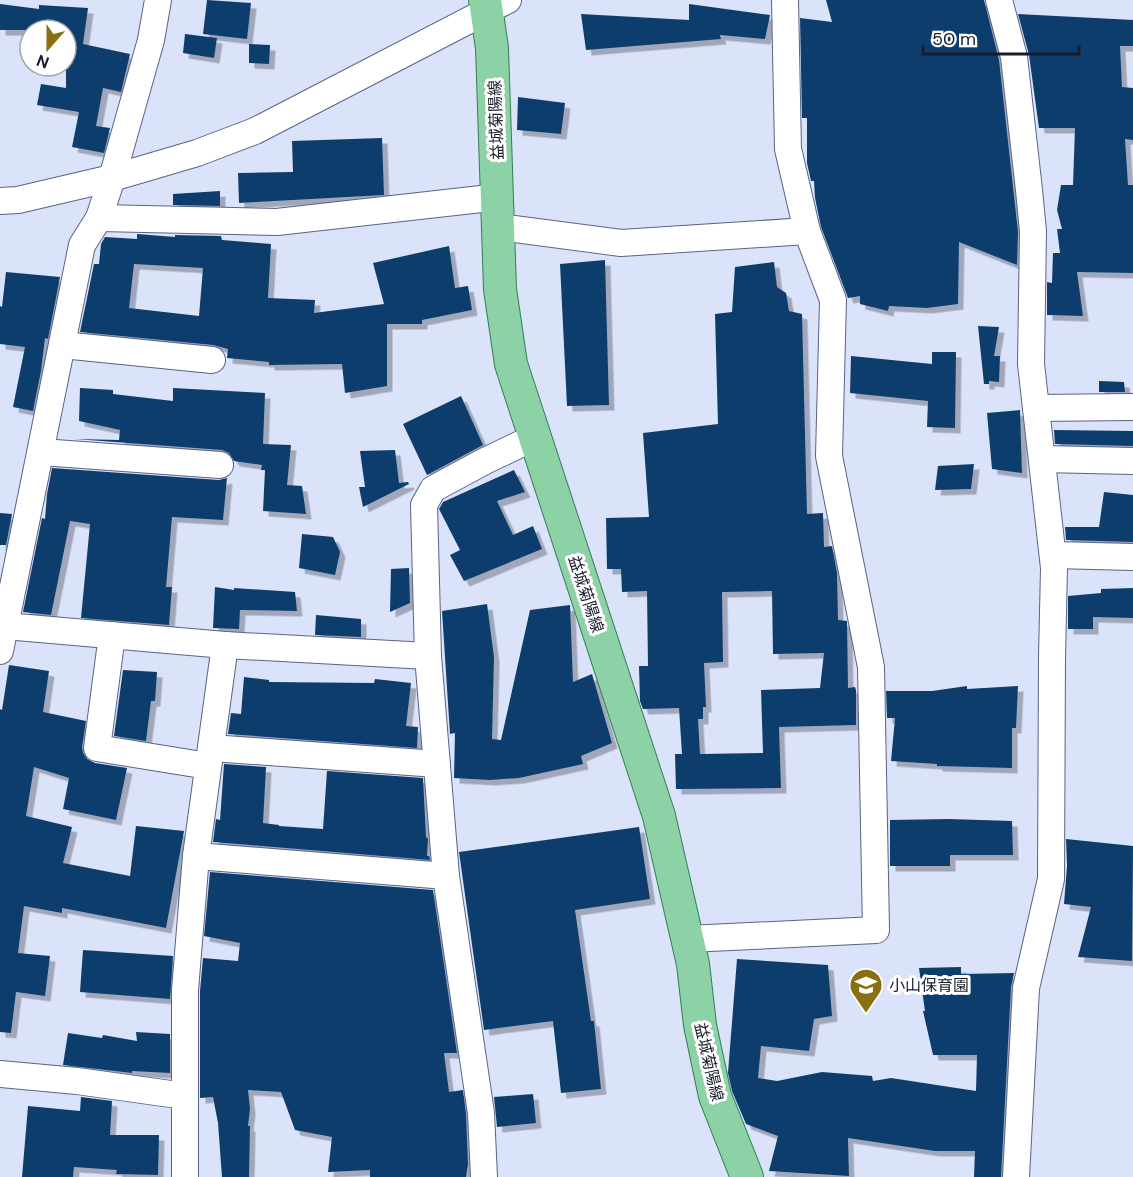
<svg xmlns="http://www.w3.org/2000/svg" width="1133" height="1177" viewBox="0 0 1133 1177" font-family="'DM Sans','Noto Sans JP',sans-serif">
<defs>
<filter id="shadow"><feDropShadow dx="5.5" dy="5.5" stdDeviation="0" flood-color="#0004"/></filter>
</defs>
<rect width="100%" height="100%" fill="#dbe3fb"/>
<g fill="#0d3d6c" fill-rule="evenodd" filter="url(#shadow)">
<polygon points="207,0 251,3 247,39 203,34"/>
<polygon points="826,0 984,0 999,60 1018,232 1017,265 959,242 958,304 927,308 889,306 888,311 860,304 860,296 848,298 821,227 815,198 814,181 811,181 807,163 807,118 802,118 800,18 832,22"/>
<polygon points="0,4 39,9 39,5 88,8 83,44 130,54 121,92 103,88 96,126 110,128 104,153 72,147 79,112 37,105 41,84 66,88 66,30 0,30"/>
<polygon points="689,4 770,15 765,39 720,35 721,39 586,50 581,14 689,20"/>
<polygon points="1018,14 1133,20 1133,46 1120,46 1122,87 1133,88 1133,140 1125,139 1128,185 1133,185 1133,273 1077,272 1083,316 1047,315 1047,282 1052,283 1053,253 1060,253 1057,229 1062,229 1057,210 1061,185 1073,185 1075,128 1039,128 1029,55"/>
<polygon points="185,34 217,38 214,58 183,53"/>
<polygon points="249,44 270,45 269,64 249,63"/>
<polygon points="518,97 565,103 561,134 517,130"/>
<polygon points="382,138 384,195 239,203 238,173 293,172 292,141"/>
<polygon points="220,191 220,206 173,205 173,194"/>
<path d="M137 234 175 237V235L221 236 222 240 271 244 268 298 315 300 314 313 384 304 373 263 449 246 455 288 468 286 472 310 422 320V324H387V386L345 393 342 364 269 365V362L227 358 228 349 213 345 80 332 94 264H99L101 244 105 237 137 239ZM134 264 203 268 199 316 129 308Z"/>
<polygon points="605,260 609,405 567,406 560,264"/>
<path d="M774 262 777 287 786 293 789 311 802 314 807 514 823 513 824 547 832 546 837 573 838 620 847 621 848 688 855 687 856 690V725L779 727 781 788 676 789 675 754H682L679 708 643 709 640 701 639 666H648L647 591 622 592 621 569H607L606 518 649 517 643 433 718 424 715 314 732 312 735 267ZM772 591 773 654 824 653 820 688 761 690 763 753 700 754 698 719H703V707H706L704 663 723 662 722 592Z"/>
<polygon points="6,272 60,277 48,339 45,338 41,371 33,411 13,407 25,347 0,344 0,306 2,307"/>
<polygon points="978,326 999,327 994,356 1000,356 999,382 989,381 989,384 984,384"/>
<polygon points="932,352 956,352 955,428 927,427 928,401 850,393 851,356 932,364"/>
<polygon points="1099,381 1124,382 1125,392 1099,392"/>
<polygon points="80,388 113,390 113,394 173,401 173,388 265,393 263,444 291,445 287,485 302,486 306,514 263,511 265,470 261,470 262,465 234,461 229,453 222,450 75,439 119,440 120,430 79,421"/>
<polygon points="461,396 483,445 427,475 403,424"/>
<polygon points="1020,410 1022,473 992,469 987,413"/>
<polygon points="1054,430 1133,431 1133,446 1055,444"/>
<polygon points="395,450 399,483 408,482 409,484 363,507 359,487 365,487 360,451"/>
<polygon points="974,464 971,489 935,490 938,466"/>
<polygon points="52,468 219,480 227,478 223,520 172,517 166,587 172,587 169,625 81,618 90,524 70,521 51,615 23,612 42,518 45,519 47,494"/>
<polygon points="514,470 525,492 497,501 513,535 533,526 542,549 464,581 450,555 460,550 439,509 443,502"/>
<polygon points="1104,492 1133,495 1133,542 1066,540 1065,527 1099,527"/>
<polygon points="0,513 12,514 6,545 0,545"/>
<polygon points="302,534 333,537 340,552 335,575 299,568"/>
<polygon points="409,568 410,603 390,612 391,569"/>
<polygon points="215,587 234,590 234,588 295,592 297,611 240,610 239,629 213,628"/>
<polygon points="1133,588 1133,618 1093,617 1093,629 1068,629 1068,596 1101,593 1101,589"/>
<polygon points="487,604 494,657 492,739 501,740 530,610 570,605 573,682 592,674 612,743 581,756 583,764 519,778 490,780 454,778 455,733 450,734 442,611"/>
<polygon points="316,615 361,619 361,637 315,635"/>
<polygon points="9,665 49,671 43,712 86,721 82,747 83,753 87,759 95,763 127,768 116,820 63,809 69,778 34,767 26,816 72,827 63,863 130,876 136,826 184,831 166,928 62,908 62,913 24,906 18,953 50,956 45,996 16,992 11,1033 0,1032 0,709 2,710"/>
<polygon points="123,670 157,672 155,701 151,701 146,741 114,736"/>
<polygon points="244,677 269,680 269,682 374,683 375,679 411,683 406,726 418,727 417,748 228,734 231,713 241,714"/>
<polygon points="967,686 967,689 1018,686 1016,728 1012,728 1012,768 937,766 937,764 891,761 895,718 887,718 886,691 932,691"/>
<polygon points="224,764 266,767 263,823 279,825 279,826 323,829 327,771 423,778 426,837 428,839 427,856 429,856 430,860 213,842 216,819 220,820"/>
<polygon points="949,819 1012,821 1013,855 950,855 950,866 890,866 890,820"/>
<polygon points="639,827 650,899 575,910 591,1021 594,1021 601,1089 561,1093 553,1021 484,1030 459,852"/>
<polygon points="1066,839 1133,846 1132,961 1078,957 1091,907 1064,904 1067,866"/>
<polygon points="210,872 433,890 457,1053 444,1053 449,1092 463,1090 466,1114 468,1164 466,1177 370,1177 370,1170 328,1172 332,1137 295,1130 281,1092 248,1090 250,1109 248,1126 250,1126 249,1177 222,1177 218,1123 213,1097 200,1098 200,991 203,958 238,961 240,943 204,936"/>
<polygon points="83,950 173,956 170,999 80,992"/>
<polygon points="737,959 828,965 832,1016 814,1019 809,1051 761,1046 758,1078 777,1081 822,1072 872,1076 873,1081 891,1078 976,1091 977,1055 933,1055 923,1011 925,1011 919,968 961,967 961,974 1014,973 1011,987 1001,1177 974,1177 975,1151 935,1151 848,1138 849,1176 769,1171 778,1136 746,1124 732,1091 728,1073"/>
<polygon points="136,1032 170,1034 170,1073 132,1071 132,1073 63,1065 68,1033 102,1038 103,1035 137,1041"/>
<polygon points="533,1094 536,1123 497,1127 494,1097"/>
<polygon points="81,1097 112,1101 110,1135 159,1135 158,1175 116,1174 117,1170 74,1167 73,1177 22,1177 28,1106 80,1111"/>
</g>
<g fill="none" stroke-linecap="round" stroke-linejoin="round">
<g stroke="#596386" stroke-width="28">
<g id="minor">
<polyline points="785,0 788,149 807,231"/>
<polyline points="999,0 1014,57 1029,190 1033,231 1031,364 1054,568 1052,657 1051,879 1026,988 1016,1177"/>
<polyline points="0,201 18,200 112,178 197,153 255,131 508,0"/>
<polyline points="99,218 277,222 499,197"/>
<polyline points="499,227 621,243 807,231 833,300 829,456 871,667 876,930 688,939"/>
<polyline points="62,345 212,360"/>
<polyline points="1036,408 1133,407"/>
<polyline points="41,452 220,465"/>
<polyline points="1042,459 1133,461"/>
<polyline points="1053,555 1133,557"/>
<polyline points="5,626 225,645 428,656"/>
<polyline points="112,635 97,748 208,766"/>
<polyline points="0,651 82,245 99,218 112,178 151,40 158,0"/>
<polyline points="211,748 437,764"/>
<polyline points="196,856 446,876"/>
<polyline points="0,1074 77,1081 185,1096"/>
<polyline points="185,1177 185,990 196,856 225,645"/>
<polyline points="484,1177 481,1113 446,876 428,656 424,505 433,489 485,461 535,437"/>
</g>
</g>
<g stroke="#327f54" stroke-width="34">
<polyline id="major" points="485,0 492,48 500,289 511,364 659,816 693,964 700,1025 715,1096 747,1177"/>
</g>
<use href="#minor" stroke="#fff" stroke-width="26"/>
<use href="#major" stroke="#8cd2a6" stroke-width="32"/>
</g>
<defs>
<g id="school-pin" transform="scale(1.725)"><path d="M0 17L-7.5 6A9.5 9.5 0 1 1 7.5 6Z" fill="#8a7012" stroke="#fff"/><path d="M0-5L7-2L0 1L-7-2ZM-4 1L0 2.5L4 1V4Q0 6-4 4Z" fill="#fff"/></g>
</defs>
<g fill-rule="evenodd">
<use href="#school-pin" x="866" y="985"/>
</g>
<g text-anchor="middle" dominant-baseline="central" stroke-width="6" stroke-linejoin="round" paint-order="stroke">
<g font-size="16" fill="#191d2b" stroke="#fff">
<text transform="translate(496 120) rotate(-92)">益城菊陽線</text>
<text transform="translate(586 594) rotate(72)">益城菊陽線</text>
<text transform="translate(709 1062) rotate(77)">益城菊陽線</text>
</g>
<g font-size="16" fill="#191d2b" stroke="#fff" text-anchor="start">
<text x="889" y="985">小山保育園</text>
</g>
</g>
<g transform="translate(48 48) rotate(201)"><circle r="28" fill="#ffffff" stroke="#a3a5aa" stroke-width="1.5"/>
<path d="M0-4.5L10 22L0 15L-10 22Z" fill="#8a7012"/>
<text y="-9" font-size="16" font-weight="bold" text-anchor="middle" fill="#191d2b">N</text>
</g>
<path d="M923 45v9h156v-9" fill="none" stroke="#191d2b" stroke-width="3"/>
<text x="932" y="45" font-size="18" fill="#191d2b" stroke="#ffffff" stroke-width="4.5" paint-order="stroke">50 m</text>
</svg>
